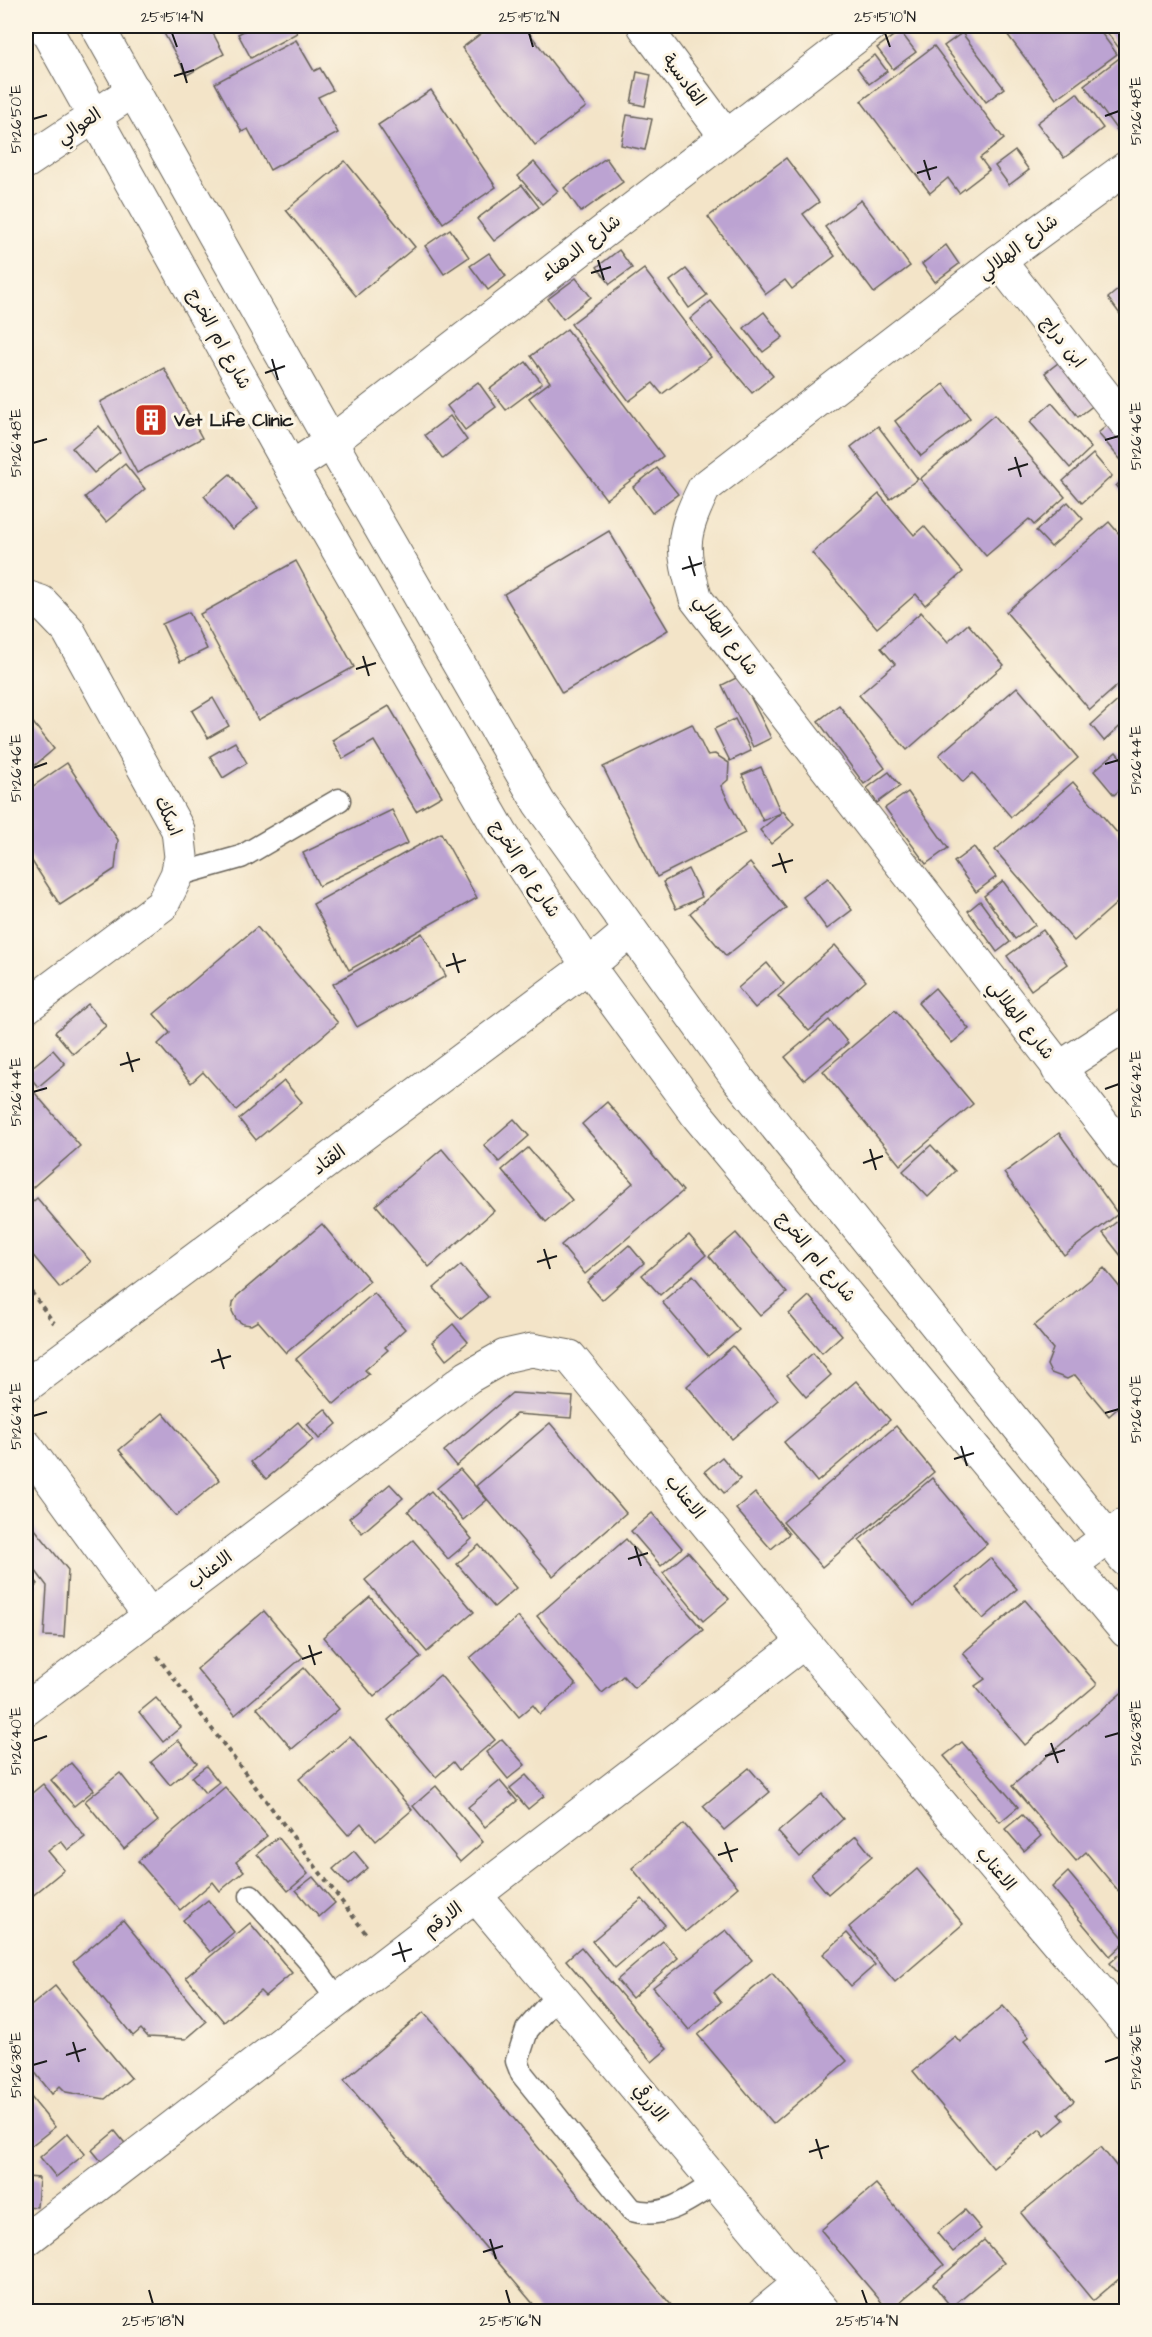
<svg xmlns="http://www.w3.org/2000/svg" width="1152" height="2337" viewBox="0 0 1152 2337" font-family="'Architects Daughter','Playpen Sans Arabic',sans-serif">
<rect width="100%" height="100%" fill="#fcf5e5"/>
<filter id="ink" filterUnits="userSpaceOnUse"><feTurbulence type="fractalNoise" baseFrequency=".0167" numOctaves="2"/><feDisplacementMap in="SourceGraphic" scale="12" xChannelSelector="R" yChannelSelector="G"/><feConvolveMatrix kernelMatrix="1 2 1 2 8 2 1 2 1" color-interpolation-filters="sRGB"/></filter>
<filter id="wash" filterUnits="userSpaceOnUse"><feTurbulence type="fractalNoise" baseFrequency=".008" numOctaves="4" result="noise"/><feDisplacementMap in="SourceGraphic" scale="24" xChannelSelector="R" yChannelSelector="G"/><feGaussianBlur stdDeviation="1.35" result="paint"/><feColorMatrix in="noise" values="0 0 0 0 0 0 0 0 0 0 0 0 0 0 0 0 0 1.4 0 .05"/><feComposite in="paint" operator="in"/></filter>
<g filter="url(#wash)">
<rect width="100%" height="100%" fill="#f3e4c8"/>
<g id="blocks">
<g fill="#bca3d2">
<polygon points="160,26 209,26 224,54 187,75"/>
<polygon points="253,26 293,26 297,33 251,58 238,34"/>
<polygon points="491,26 524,26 586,107 535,145 462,48"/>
<polygon points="1001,26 1096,26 1117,54 1056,99"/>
<polygon points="1102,26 1126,26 1126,42 1119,48"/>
<polygon points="900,31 916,52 893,69 877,48"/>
<polygon points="962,33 1004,88 986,102 944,46"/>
<polygon points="296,40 314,71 320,68 333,90 318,97 338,133 270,170 248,129 242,132 215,83"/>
<polygon points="934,46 1004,139 980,158 989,170 959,193 948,178 930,193 861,101"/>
<polygon points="1126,53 1126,127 1119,133 1084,85"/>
<polygon points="875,55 887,71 869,84 857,68"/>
<polygon points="637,72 651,75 645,106 631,103"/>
<polygon points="431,90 496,187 443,223 378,125"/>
<polygon points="1077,93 1103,128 1064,158 1037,123"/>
<polygon points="627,115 652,119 645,150 621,145"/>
<polygon points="1015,151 1029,170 1009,185 995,166"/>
<polygon points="606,158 623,182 581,212 564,188"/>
<polygon points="786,158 819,202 803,214 835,256 792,289 785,280 766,294 708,217"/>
<polygon points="345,161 415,247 356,296 286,210"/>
<polygon points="534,162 558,191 542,204 518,176"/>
<polygon points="522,185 539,207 494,241 477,219"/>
<polygon points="861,200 910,266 874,293 825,227"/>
<polygon points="450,229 469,257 444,274 425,246"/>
<polygon points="946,245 959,264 935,282 922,264"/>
<polygon points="619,250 632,268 610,284 597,267"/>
<polygon points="489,253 506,276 488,290 470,266"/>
<polygon points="644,269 711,357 662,394 653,383 629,401 571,324"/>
<polygon points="686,269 707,295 689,308 670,281"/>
<polygon points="576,278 591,297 563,319 548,299"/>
<polygon points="1126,283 1126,322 1108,298"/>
<polygon points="711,301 773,376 752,393 690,319"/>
<polygon points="764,312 783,337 763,352 744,328"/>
<polygon points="567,329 663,456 606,499 529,398 550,382 531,356"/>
<polygon points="1066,357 1099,401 1078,417 1045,373"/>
<polygon points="526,362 542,383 506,410 490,389"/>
<polygon points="164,368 202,438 137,473 100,402"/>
<polygon points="478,382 496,407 465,430 447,406"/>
<polygon points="944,384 970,418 921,456 895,421"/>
<polygon points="1052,403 1091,448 1070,468 1030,422"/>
<polygon points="994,415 1065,497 1034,525 1029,519 986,556 920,479"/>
<polygon points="450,416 467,440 443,459 425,435"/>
<polygon points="1116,418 1126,430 1126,466 1098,433"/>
<polygon points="99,426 120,452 94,473 72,448"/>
<polygon points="878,426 918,479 890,499 851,447"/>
<polygon points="1093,454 1112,476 1082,503 1063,481"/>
<polygon points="125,464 145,489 106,522 85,497"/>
<polygon points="657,468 678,494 652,513 633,487"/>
<polygon points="230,474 258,508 232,530 204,496"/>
<polygon points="1126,476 1126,499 1116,486"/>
<polygon points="879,494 914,535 924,526 963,572 925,605 916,594 877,628 812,553"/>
<polygon points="1068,502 1083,519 1051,547 1036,531"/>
<polygon points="1109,522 1126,542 1126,678 1090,710 1006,612"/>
<polygon points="609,531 668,630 562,693 504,594"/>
<polygon points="296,561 354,667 258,720 200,614"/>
<polygon points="189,612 207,649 180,662 162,624"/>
<polygon points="921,612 948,642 968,624 1004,665 907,750 859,695 895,664 881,648"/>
<polygon points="740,676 771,738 753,747 722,685"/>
<polygon points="1017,687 1078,758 1011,817 973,773 963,782 939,755"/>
<polygon points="1122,697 1126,702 1126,721 1104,741 1091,725"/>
<polygon points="213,698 229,726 208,738 192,711"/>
<polygon points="839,705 885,768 864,784 818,721"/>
<polygon points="389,706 442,796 416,811 374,741 343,759 332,740"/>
<polygon points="26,714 54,749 26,773"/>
<polygon points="735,719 751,751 730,761 714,729"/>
<polygon points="692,724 707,755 715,754 729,763 728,780 721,786 745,833 657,877 603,767"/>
<polygon points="235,742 247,763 223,778 210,756"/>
<polygon points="1116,752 1126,764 1126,784 1114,795 1094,771"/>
<polygon points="67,763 118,840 115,869 60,905 26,852 26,791"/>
<polygon points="761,767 781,813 783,811 794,825 771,844 760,830 781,813 763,821 742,775"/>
<polygon points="889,772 900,786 877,803 867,788"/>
<polygon points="1073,782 1126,843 1126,895 1074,941 995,850"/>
<polygon points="908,792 948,848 926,864 885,808"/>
<polygon points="392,810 408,843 319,886 303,853"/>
<polygon points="441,833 477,898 349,970 313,904"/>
<polygon points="974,847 996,877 976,892 954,862"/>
<polygon points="750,863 786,908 726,956 690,913"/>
<polygon points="688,869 702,897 676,909 663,882"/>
<polygon points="828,878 852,910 827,929 803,897"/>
<polygon points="1003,881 1035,925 1015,939 984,896"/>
<polygon points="980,901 1010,942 997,952 968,911"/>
<polygon points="257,927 338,1023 236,1110 203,1072 191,1083 158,1044 170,1033 154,1014"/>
<polygon points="1043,930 1067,964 1031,990 1007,956"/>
<polygon points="422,933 446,976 357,1027 333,984"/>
<polygon points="835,945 866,981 809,1031 778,996"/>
<polygon points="767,963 784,984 755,1008 738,988"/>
<polygon points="935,988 969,1029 952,1043 918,1003"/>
<polygon points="88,1004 106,1026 73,1054 55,1032"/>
<polygon points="895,1010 973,1104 900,1165 823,1071"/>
<polygon points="829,1020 848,1043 804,1080 785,1057"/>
<polygon points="53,1050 65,1064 38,1087 26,1072"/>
<polygon points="284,1081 302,1102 256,1140 239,1119"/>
<polygon points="29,1086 80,1146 26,1193 26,1089"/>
<polygon points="607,1102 683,1191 585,1274 561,1245 633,1183 582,1124"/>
<polygon points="514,1119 529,1136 499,1162 484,1145"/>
<polygon points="1059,1133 1118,1214 1064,1255 1004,1173"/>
<polygon points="931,1145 955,1171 928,1197 903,1171"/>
<polygon points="528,1148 572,1200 546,1222 502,1170"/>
<polygon points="442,1149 494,1211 429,1267 376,1205"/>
<polygon points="37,1198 91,1262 60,1288 26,1247 26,1208"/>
<polygon points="1120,1219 1126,1227 1126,1262 1103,1233"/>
<polygon points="322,1224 370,1281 286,1353 258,1321 251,1325 243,1324 236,1319 232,1311 233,1303 237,1296"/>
<polygon points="736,1233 787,1293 760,1316 709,1256"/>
<polygon points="689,1235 706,1255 660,1295 642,1275"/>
<polygon points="629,1245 644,1263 602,1300 587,1282"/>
<polygon points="461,1265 488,1297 461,1319 434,1288"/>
<polygon points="1104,1268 1126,1295 1126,1401 1109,1416 1075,1375 1067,1379 1051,1373 1047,1365 1053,1349 1034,1326"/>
<polygon points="693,1275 739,1330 708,1356 662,1302"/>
<polygon points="374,1293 405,1329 385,1347 388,1350 365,1370 369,1374 334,1404 296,1359"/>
<polygon points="809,1296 842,1335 822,1353 789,1314"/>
<polygon points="453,1324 468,1342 446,1360 432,1342"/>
<polygon points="733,1346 778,1400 732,1439 687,1386"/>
<polygon points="813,1353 831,1375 806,1397 787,1375"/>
<polygon points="856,1381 890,1420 817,1482 784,1442"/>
<polygon points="512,1393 573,1397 571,1418 516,1414 456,1466 444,1451"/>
<polygon points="325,1409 337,1424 319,1439 307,1424"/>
<polygon points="163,1413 220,1480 176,1516 119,1450"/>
<polygon points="298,1422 313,1440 266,1479 251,1462"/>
<polygon points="550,1423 626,1513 553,1576 476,1486"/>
<polygon points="896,1426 934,1472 822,1567 783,1522"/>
<polygon points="722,1457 740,1479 724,1493 705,1471"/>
<polygon points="460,1469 487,1500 463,1520 437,1488"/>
<polygon points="932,1478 987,1544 914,1606 859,1540"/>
<polygon points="390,1484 403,1498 362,1533 349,1518"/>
<polygon points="431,1491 472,1539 448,1559 408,1511"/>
<polygon points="755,1493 789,1534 771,1549 736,1509"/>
<polygon points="652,1513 682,1548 661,1566 631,1531"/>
<polygon points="26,1518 68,1570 64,1637 44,1636 47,1586 26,1558"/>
<polygon points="626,1539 703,1630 634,1688 623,1676 602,1693 537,1616"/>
<polygon points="413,1540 474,1612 427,1652 365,1580"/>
<polygon points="479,1545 516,1588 494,1607 457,1564"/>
<polygon points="688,1552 729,1599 703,1621 663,1573"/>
<polygon points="990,1558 1017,1589 983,1619 956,1587"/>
<polygon points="26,1568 38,1584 26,1595"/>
<polygon points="370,1597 421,1657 374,1697 323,1637"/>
<polygon points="1025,1600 1097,1684 1025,1745 975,1686 985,1679 963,1653"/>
<polygon points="264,1611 303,1657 235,1715 197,1669"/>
<polygon points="518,1617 576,1685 540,1714 533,1705 519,1717 470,1658"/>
<polygon points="304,1668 339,1709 292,1749 257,1708"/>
<polygon points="440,1675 495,1740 459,1770 453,1762 436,1777 388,1720"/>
<polygon points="1126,1689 1126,1900 1086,1852 1076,1861 1012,1786"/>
<polygon points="156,1698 181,1727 163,1742 139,1712"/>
<polygon points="350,1736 412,1810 376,1841 361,1823 348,1835 299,1779"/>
<polygon points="502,1739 525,1765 508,1779 486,1752"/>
<polygon points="178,1740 197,1763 170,1785 151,1762"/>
<polygon points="962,1742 1018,1807 1000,1822 944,1756"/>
<polygon points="71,1763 94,1790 74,1806 51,1780"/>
<polygon points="206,1766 219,1782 205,1793 192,1777"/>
<polygon points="749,1768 770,1792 724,1830 703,1806"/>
<polygon points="120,1773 158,1821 124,1849 85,1801"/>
<polygon points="526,1775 544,1796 528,1809 510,1788"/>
<polygon points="500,1781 517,1801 485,1827 468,1807"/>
<polygon points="43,1784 85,1837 68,1850 61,1841 48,1851 64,1870 31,1897 26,1893 26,1798"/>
<polygon points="436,1786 483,1842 460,1862 413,1806"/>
<polygon points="225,1787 267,1836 236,1862 244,1871 220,1891 213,1882 180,1910 138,1861"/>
<polygon points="822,1794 843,1819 800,1857 778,1832"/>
<polygon points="1022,1815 1041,1836 1024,1851 1005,1829"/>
<polygon points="684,1824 738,1887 685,1932 632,1868"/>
<polygon points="856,1836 872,1856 828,1894 811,1874"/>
<polygon points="278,1837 308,1874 288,1891 257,1854"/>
<polygon points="354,1851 368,1868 348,1885 333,1869"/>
<polygon points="917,1869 963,1924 895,1982 849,1927"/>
<polygon points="1068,1872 1126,1941 1110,1956 1052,1887"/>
<polygon points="313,1877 335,1903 319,1917 296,1890"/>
<polygon points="642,1899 665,1925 615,1968 592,1941"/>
<polygon points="208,1900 234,1932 210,1952 183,1920"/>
<polygon points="123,1920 206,2022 186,2039 148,2037 141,2029 133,2036 73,1962"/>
<polygon points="250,1923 292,1973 265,1996 260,1991 224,2022 186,1977"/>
<polygon points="726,1930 752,1960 714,1992 721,2002 689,2030 653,1987"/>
<polygon points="847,1933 875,1965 851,1986 823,1954"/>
<polygon points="663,1941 678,1958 632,1998 617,1980"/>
<polygon points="581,1947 667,2049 652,2062 566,1960"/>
<polygon points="1126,1949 1126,1983 1110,1963"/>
<polygon points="772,1973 847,2061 773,2124 698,2035"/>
<polygon points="55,1986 131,2078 105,2099 66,2092 60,2086 52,2094 26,2061 26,2010"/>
<polygon points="1003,2006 1029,2037 1024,2041 1074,2101 1059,2114 1064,2120 1045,2136 1040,2129 993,2168 913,2071 955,2036 960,2042"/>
<polygon points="424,2012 677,2312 540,2312 344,2080"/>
<polygon points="26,2091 55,2127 27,2149 26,2149"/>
<polygon points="115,2131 128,2147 105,2166 92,2150"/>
<polygon points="68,2133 85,2154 56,2177 40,2157"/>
<polygon points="1101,2147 1126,2178 1126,2273 1093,2301 1021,2213"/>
<polygon points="26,2177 39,2178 37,2207 26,2206"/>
<polygon points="876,2184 944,2265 889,2311 821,2230"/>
<polygon points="965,2210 981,2229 953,2252 937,2233"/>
<polygon points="984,2240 1004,2263 951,2307 933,2284"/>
</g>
</g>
</g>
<g filter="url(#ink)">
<use href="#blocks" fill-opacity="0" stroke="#676258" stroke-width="1.5"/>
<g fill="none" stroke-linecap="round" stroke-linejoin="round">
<g stroke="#676258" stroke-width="25">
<g id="service">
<polyline points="177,875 241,857 339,800"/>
<polyline points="251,1896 311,1963 338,2000"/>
<path d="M558 1994 527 2030 517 2061 522 2074 632 2210C664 2220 690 2199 716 2182"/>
</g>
</g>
<g stroke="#676258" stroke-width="35">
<g id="minor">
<polyline points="644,26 725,135"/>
<polyline points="26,162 134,90"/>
<path d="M1126 168 999 261 704 488C680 538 681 547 696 599L1126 1154"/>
<polyline points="999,261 1126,423"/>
<polyline points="291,468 331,442 870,26"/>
<polyline points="26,597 41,602 68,630 178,830 181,857 177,875 162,905 26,1007"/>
<polyline points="1058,1069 1126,1025"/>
<polyline points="26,1386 588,966 630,931"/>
<polyline points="26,1446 150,1616"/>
<polyline points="1072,1564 1126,1524"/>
<polyline points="26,1709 468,1377 505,1356 532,1350 570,1357 804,1642 1126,2023"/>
<polyline points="475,1895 824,2312"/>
<polyline points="26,2240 804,1642"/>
<polyline points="765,2312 800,2283"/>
</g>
</g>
<g stroke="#676258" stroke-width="35">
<g id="tertiary">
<polyline points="44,26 291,468 501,833 588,966 698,1116 1126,1631"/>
<polyline points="97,26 331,442 539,803 738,1079 1126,1560"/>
</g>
</g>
<g stroke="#676258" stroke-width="4" stroke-dasharray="4.5 4.5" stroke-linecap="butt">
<polyline points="26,1285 54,1323"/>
<polyline points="157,1656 367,1935"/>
</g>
<use href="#service" stroke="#fff" stroke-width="22"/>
<use href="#minor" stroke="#fff" stroke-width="33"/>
<use href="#tertiary" stroke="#fff" stroke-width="33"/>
</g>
</g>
<path fill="none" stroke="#1c1c1c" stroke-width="2" d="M172 33 177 47M529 33 533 47M885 33 890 47M181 63 187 83M174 76 194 70M1105 116 1119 111M33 119 47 115M924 160 930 180M917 173 937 167M598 260 604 280M591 273 611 267M272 359 278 380M265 373 285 366M1105 440 1119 436M33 443 47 439M1015 457 1021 477M1008 470 1028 464M689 556 695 576M682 569 702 563M363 656 369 676M356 669 376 663M1105 764 1119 760M33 768 47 763M779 853 786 873M772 866 793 860M453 953 459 973M446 966 466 960M127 1052 133 1072M120 1065 140 1059M1105 1089 1119 1084M33 1092 47 1088M870 1149 876 1170M863 1163 883 1156M544 1249 550 1269M537 1262 557 1256M218 1349 224 1369M211 1362 231 1356M1105 1413 1119 1409M33 1416 47 1412M961 1446 967 1466M954 1459 974 1453M635 1546 641 1566M628 1559 648 1553M309 1645 315 1665M302 1659 322 1652M1105 1737 1119 1733M33 1741 47 1736M1051 1743 1058 1763M1045 1756 1065 1750M725 1842 732 1862M718 1855 738 1849M399 1942 405 1962M392 1955 412 1949M73 2042 79 2062M66 2055 86 2049M1105 2062 1119 2057M33 2065 47 2061M816 2139 822 2159M809 2152 829 2146M490 2239 496 2259M483 2252 503 2246M149 2290 153 2304M506 2290 510 2304M862 2290 867 2304"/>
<defs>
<g id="building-square" transform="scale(1.725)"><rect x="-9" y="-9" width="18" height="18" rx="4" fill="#c8321e" stroke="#fcf5e5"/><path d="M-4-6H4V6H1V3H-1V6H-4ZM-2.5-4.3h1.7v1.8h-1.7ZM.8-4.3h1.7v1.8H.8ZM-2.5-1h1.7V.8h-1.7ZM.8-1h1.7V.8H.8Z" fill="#fff"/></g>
</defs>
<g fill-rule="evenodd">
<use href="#building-square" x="151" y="420"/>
</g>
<g text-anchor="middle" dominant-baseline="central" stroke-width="6" stroke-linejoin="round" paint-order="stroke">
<g font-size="18" fill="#1c1c1c" stroke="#fcf5e5">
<text transform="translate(684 80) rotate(54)">القادسية</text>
<text transform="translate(79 126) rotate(-34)">العوالي</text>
<text transform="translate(1018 247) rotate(-37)">شارع الهلالي</text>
<text transform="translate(581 248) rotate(-38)">شارع الدهناء</text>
<text transform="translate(219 339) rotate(61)">شارع ام الخرج</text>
<text transform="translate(1063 342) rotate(52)">ابن دراج</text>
<text transform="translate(726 635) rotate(54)">شارع الهلالي</text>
<text transform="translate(168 816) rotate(66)">اسكك</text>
<text transform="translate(525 869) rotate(57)">شارع ام الخرج</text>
<text transform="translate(1021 1020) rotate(52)">شارع الهلالي</text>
<text transform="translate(329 1160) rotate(-37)">القتاد</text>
<text transform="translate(816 1257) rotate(50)">شارع ام الخرج</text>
<text transform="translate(685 1497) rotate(51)">الاعناب</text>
<text transform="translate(210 1570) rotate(-37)">الاعناب</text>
<text transform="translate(996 1869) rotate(50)">الاعناب</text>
<text transform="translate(443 1919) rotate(-37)">الارقم</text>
<text transform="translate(650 2103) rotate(50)">الازرقي</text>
</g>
<g font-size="18" font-weight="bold" fill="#1c1c1c" stroke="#fcf5e5" text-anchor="start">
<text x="174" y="420">Vet Life Clinic</text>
</g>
</g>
<rect width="1152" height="2337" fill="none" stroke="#fcf5e5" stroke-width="66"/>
<rect x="33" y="33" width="1086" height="2271" fill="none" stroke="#1c1c1c" stroke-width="2"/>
<g font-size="15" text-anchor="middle" fill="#1c1c1c">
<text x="172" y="22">25°15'14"N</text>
<text x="529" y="22">25°15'12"N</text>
<text x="885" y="22">25°15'10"N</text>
<text transform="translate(1136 111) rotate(-90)" y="5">51°26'48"E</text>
<text transform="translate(16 119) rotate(-90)" y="5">51°26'50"E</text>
<text transform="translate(1136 436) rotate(-90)" y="5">51°26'46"E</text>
<text transform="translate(16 443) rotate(-90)" y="5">51°26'48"E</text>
<text transform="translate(1136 760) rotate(-90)" y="5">51°26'44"E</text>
<text transform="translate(16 768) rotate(-90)" y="5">51°26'46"E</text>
<text transform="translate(1136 1084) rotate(-90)" y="5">51°26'42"E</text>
<text transform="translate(16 1092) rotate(-90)" y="5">51°26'44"E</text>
<text transform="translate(1136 1409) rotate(-90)" y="5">51°26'40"E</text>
<text transform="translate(16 1416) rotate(-90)" y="5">51°26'42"E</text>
<text transform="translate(1136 1733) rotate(-90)" y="5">51°26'38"E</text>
<text transform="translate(16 1741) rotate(-90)" y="5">51°26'40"E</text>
<text transform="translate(1136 2057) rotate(-90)" y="5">51°26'36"E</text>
<text transform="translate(16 2065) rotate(-90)" y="5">51°26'38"E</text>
<text x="153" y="2326">25°15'18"N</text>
<text x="510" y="2326">25°15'16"N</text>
<text x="867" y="2326">25°15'14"N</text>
</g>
</svg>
